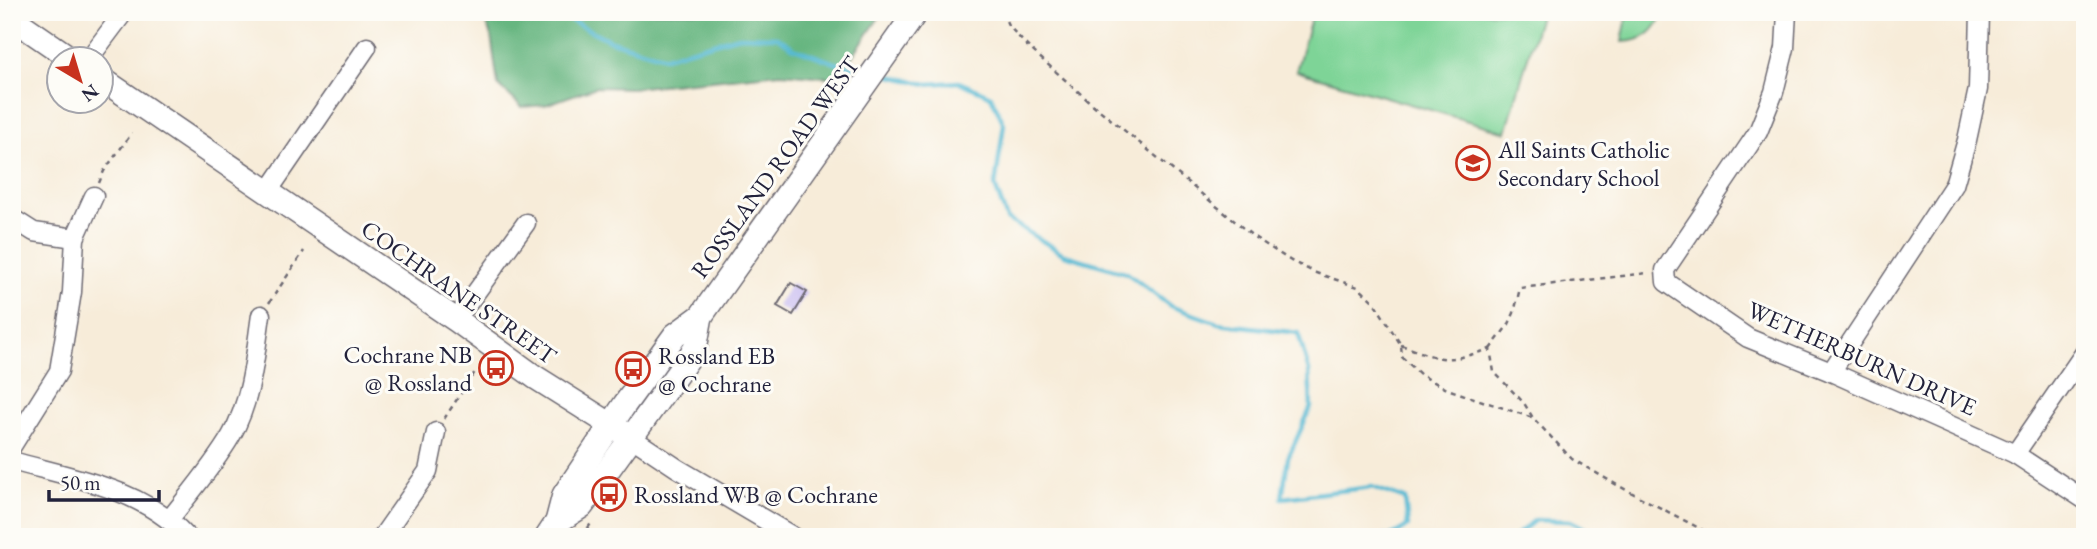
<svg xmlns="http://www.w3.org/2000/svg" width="2097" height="549" viewBox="0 0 2097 549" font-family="'EB Garamond',serif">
<rect width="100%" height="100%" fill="#fdfcf7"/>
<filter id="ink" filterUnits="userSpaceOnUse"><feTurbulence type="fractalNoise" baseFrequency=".0143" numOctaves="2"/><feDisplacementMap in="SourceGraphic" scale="14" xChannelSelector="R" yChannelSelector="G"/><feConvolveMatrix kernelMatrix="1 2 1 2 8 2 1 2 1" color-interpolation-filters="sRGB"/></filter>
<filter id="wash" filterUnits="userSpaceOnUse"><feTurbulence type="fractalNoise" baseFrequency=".00686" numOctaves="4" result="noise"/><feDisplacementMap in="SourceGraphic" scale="28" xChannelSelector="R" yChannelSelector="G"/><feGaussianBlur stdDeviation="1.57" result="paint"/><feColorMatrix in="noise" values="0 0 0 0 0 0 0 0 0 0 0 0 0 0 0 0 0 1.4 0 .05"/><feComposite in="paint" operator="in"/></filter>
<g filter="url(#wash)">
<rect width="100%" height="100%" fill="#f7ecd9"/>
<g fill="#7ed497" stroke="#507b69" stroke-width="2">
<polygon points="1313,12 1541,12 1506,132 1296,71"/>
<path d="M1628 12H1663V13C1655 33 1644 41 1622 42Z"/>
</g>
<polygon fill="#66b680" stroke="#446c5e" stroke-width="2" points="482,12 883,12 837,78 781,73 632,88 596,87 545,105 522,107 498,85 491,36"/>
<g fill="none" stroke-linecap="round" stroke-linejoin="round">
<g stroke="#53b8d2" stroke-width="4.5">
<polyline points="558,12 560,15 611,41 665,57 739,36 777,37 794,48 835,63 866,70"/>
<polyline points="881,74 927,84 959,82 991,96 1004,124 995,186 1007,219 1065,255 1127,273 1170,306 1218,323 1298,333 1309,371 1311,407 1288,458 1282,498 1372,487 1405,499 1408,526 1391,536 1372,537"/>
<polyline points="1514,537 1535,520 1570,521 1603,537"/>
</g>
</g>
<g id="blocks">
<polygon fill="#c4b7f1" points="791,283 807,292 793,315 777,306"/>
</g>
</g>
<g filter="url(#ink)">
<use href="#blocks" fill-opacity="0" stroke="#6d6972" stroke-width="2"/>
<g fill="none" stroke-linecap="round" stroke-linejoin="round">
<g stroke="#6d6972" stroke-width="21">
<g id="minor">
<polyline points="1787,12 1785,48 1774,92 1758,132 1665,270 1666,282 1748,338 1831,372 2015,454 2085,500"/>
<polyline points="88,60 124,12"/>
<polyline points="267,193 367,47"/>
<polyline points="12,218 34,232 75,238"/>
<polyline points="456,320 526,223"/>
<polyline points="1831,372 1954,185 1967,140 1978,89 1980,12"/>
<polyline points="632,438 677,468 794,537"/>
<polyline points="12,446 59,371 72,292 75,238 94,196"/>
<polyline points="2015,454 2085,352"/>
<path d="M12 461C73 478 142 488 187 537"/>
<path d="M169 520C190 493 214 465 231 436 252 400 255 355 261 315"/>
<polyline points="382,537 428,471 436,432"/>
</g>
</g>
<g stroke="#6d6972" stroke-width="26">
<g id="major">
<polyline points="12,18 73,60"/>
<polyline points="102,79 456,320 535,377 632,438"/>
<polyline points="557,522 582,506 695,349 701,316"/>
<polyline points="547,537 557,522 564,495 625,404 675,335 701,316 916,12"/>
</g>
</g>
<g stroke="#6d6972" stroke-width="2.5" stroke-dasharray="5 5" stroke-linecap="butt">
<polyline points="1002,12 1008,25 1026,45 1091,103 1254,237 1291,261 1316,273 1358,287 1374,302 1401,345 1402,357 1421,375 1447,389 1533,418 1572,459 1617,485 1716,537"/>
<polyline points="99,183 104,171 132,133"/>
<polyline points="269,303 304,251"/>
<path d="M1401 345C1444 361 1446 363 1490 349L1494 372 1524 403 1533 418"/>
<polyline points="1490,349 1509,324 1514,313 1520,288 1648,273"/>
<polyline points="444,419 477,369"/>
<polyline points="582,537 592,522"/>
</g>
<use href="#minor" stroke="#fff" stroke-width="18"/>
<use href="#major" stroke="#fff" stroke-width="23"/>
</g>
</g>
<defs>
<g id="school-ring" transform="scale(1.75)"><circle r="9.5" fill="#fdfcf7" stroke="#c8321e" stroke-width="1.5"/><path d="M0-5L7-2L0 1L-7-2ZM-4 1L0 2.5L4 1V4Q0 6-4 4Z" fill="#c8321e"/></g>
<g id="bus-ring" transform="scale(1.75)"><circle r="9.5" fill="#fdfcf7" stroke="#c8321e" stroke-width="1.5"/><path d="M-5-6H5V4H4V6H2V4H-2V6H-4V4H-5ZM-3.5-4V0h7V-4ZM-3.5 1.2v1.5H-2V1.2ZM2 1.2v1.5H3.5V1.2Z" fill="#c8321e"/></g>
</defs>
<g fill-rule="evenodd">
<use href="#school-ring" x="1473" y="163"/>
<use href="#bus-ring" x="496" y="368"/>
<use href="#bus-ring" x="633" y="369"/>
<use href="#bus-ring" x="609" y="494"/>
</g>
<g text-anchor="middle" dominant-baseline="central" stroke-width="6" stroke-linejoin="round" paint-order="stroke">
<g font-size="24" fill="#22223b" stroke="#fdfcf7" text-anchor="start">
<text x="1498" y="149">All Saints Catholic<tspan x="1498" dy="28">Secondary School</tspan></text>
<text x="472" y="354" text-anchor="end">Cochrane NB<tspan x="472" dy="28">@ Rossland</tspan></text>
<text x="658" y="355">Rossland EB<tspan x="658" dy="28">@ Cochrane</tspan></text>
<text x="634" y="494">Rossland WB @ Cochrane</text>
</g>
<g font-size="24" fill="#22223b" stroke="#fdfcf7">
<text transform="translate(775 167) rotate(-54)">ROSSLAND ROAD WEST</text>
<text transform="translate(459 292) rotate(35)">COCHRANE STREET</text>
<text transform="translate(1862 358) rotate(24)">WETHERBURN DRIVE</text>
</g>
</g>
<rect width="2097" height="549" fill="none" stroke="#fdfcf7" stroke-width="42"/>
<g transform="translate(80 80) rotate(142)"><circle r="33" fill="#fdfcf7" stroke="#a5a5ac" stroke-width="2"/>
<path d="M0-5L12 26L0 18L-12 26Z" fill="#c8321e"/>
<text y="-10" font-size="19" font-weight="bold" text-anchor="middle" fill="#22223b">N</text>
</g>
<path d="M49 490v10h110v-10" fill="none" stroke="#22223b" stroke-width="3.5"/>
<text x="60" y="490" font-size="21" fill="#22223b" stroke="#fdfcf7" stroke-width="5" paint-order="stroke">50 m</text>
</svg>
